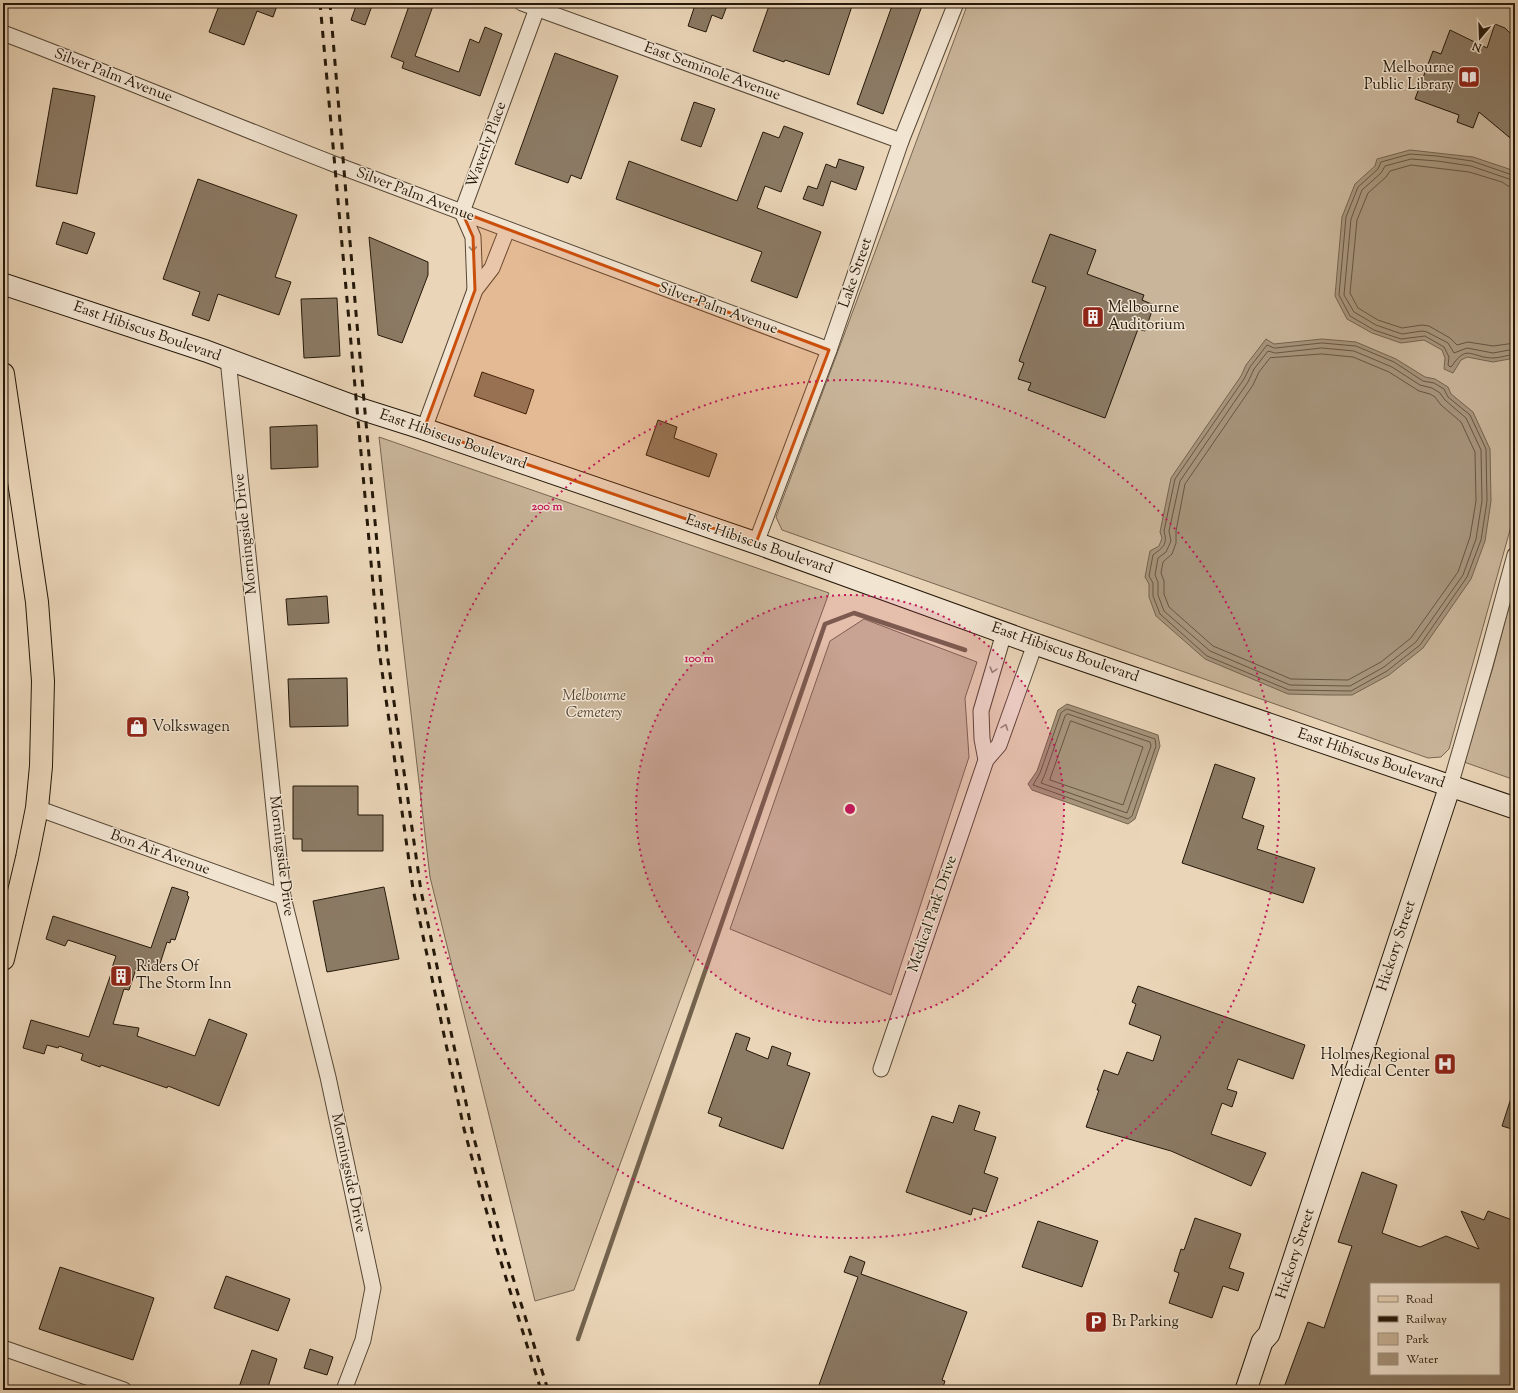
<svg xmlns="http://www.w3.org/2000/svg" width="1518" height="1393" viewBox="0 0 1518 1393" font-family="'Sorts Mill Goudy',serif">
<rect width="100%" height="100%" fill="#ead5b8"/>
<filter id="stains"><feTurbulence type="fractalNoise" baseFrequency=".005" numOctaves="4"/><feColorMatrix values="0 0 0 0 .2 0 0 0 0 .09 0 0 0 0 .02 0 0 0 .5 -.17"/></filter>
<radialGradient id="worn" r=".72"><stop offset=".6" stop-color="#630" stop-opacity="0"/><stop offset="1" stop-color="#630" stop-opacity=".3"/></radialGradient>
<g fill="#c9b59a" stroke="#776652">
<polygon points="968,3 1515,3 1515,512 1449,749 1441,757 1428,758 782,530 776,517"/>
<polygon points="379,437 829,593 574,1290 535,1301 430,877"/>
<polygon points="1515,584 1515,780 1464,762 1493,667"/>
<polygon points="864,619 977,662 965,698 969,757 891,995 730,929 830,641"/>
</g>
<g fill="#a7957c" stroke="#73634e">
<polygon points="1410,150 1473,157 1509,169 1515,173 1515,358 1493,362 1467,357 1461,360 1453,373 1444,369 1445,358 1442,350 1424,340 1401,343 1372,333 1347,319 1335,296 1342,217 1355,184 1375,166 1377,159"/>
<polygon points="1266,339 1274,344 1322,339 1356,342 1396,359 1425,377 1435,379 1448,387 1451,394 1473,412 1490,449 1491,501 1485,541 1471,579 1423,648 1389,675 1352,695 1327,695 1288,694 1205,659 1156,616 1149,597 1149,584 1145,577 1150,551 1159,546 1162,538 1160,532 1171,478 1241,376 1246,365"/>
<polygon points="1067,704 1158,735 1160,746 1135,819 1128,824 1032,790 1028,784 1037,771 1058,710"/>
</g>
<g fill="none" stroke-linecap="round" stroke-linejoin="round">
<g stroke="#665642" stroke-width="1">
<path d="M1515 176 1472 161 1437 156 1410 154 1381 162 1378 169 1358 187 1346 217 1339 295 1350 316 1374 330 1401 339 1425 336 1444 347 1449 357 1448 365 1450 367 1452 366C1467 343 1472 358 1493 358 1500 358 1508 355 1515 354"/>
<polyline points="1515,181 1471,166 1437,161 1411,159 1385,166 1381,173 1362,190 1351,219 1344,295 1354,312 1376,325 1402,334 1422,331 1427,332 1448,343 1454,353 1467,348 1493,353 1515,349"/>
<polyline points="1515,187 1508,186 1502,182 1469,172 1411,165 1390,171 1386,177 1368,193 1357,220 1350,293 1358,308 1378,320 1402,328 1422,325 1429,326 1450,338 1457,345 1468,342 1493,346 1515,343"/>
<path d="M1322 343 1356 346 1394 362 1423 381 1434 383 1444 389 1448 397 1470 415 1486 449 1487 501 1481 540 1467 577 1420 645 1387 671 1351 691 1289 690 1207 656 1160 614 1153 596V583L1149 576 1153 555C1163 547 1168 545 1164 531L1175 479 1244 379 1250 367 1267 345 1274 348Z"/>
<polygon points="1322,348 1354,351 1392,367 1420,385 1432,388 1440,393 1445,400 1466,418 1481,450 1482,501 1476,539 1463,575 1416,642 1384,667 1350,686 1290,685 1210,651 1164,611 1158,595 1158,582 1155,575 1158,558 1166,552 1171,541 1169,531 1180,481 1248,382 1254,369 1268,351 1275,353"/>
<polygon points="1322,354 1353,357 1389,372 1419,391 1430,394 1435,397 1441,405 1461,422 1475,452 1476,501 1470,537 1458,572 1411,638 1381,662 1348,680 1291,679 1213,646 1169,607 1164,594 1164,581 1161,573 1163,562 1172,554 1176,543 1176,531 1185,484 1253,385 1259,372 1270,358"/>
<polygon points="1067,709 1155,739 1156,746 1132,816 1128,819 1033,785 1040,773 1061,713"/>
<polygon points="1068,714 1150,742 1151,746 1127,813 1041,783 1045,774 1065,716"/>
<polygon points="1071,721 1143,747 1123,805 1050,780"/>
</g>
<polyline stroke="#73634e" stroke-width="4.5" points="578,1339 825,624 854,613 965,650"/>
</g>
<g fill="#8b7a64" stroke="#251809" fill-rule="evenodd">
<polygon points="220,3 278,3 273,17 257,11 244,45 209,32"/>
<polygon points="357,3 373,3 365,25 351,20"/>
<polygon points="410,3 434,3 415,56 459,72 470,39 479,43 485,27 502,34 480,96 402,68 404,62 391,57"/>
<polygon points="706,3 728,3 722,19 712,15 706,32 688,26 695,5 704,8"/>
<polygon points="770,3 853,3 829,75 785,60 784,62 753,51"/>
<polygon points="893,3 923,3 883,114 857,104"/>
<polygon points="1495,24 1505,28 1515,38 1515,142 1479,112 1473,128 1457,122 1459,115 1415,99 1433,51 1441,54 1450,30 1487,48"/>
<polygon points="555,53 618,76 581,179 571,175 568,183 515,164"/>
<polygon points="53,88 95,96 77,194 36,186"/>
<polygon points="694,102 715,109 701,147 681,140"/>
<polygon points="784,126 803,133 781,192 765,186 757,208 821,232 797,298 751,281 762,252 616,199 629,161 737,201 763,132 779,138"/>
<polygon points="839,159 864,167 856,190 831,181 823,206 803,199 808,186 817,189 826,164 836,168"/>
<polygon points="198,179 297,215 275,277 291,282 279,315 218,294 209,321 192,315 200,292 163,279"/>
<polygon points="63,222 95,233 87,254 56,244"/>
<polygon points="1050,234 1096,250 1087,274 1144,295 1142,300 1154,305 1145,331 1138,329 1105,418 1028,390 1031,383 1018,379 1024,363 1019,361 1046,287 1032,282"/>
<polygon points="369,237 428,262 428,275 402,343 378,335"/>
<polygon points="337,298 340,356 304,358 301,299"/>
<polygon points="482,372 534,390 526,414 474,396"/>
<polygon points="658,420 677,427 674,438 717,454 709,477 646,455"/>
<polygon points="317,425 318,467 271,469 270,427"/>
<polygon points="327,596 329,623 288,625 286,599"/>
<polygon points="347,678 348,726 290,727 288,679"/>
<polygon points="1215,764 1255,778 1242,818 1264,826 1257,849 1315,868 1303,903 1182,863"/>
<polygon points="293,786 358,786 358,815 383,815 383,851 302,851 302,839 293,839"/>
<polygon points="172,887 188,892 187,895 189,897 175,940 171,939 170,943 167,942 158,970 138,963 129,990 124,989 113,1024 139,1028 137,1036 195,1056 209,1019 247,1034 219,1106 168,1086 167,1088 101,1065 100,1067 81,1060 83,1054 59,1046 58,1048 47,1045 44,1054 23,1048 31,1020 89,1037 112,971 111,971 116,956 68,940 65,946 46,939 53,916 151,948"/>
<polygon points="384,887 399,959 327,972 313,901"/>
<polygon points="1138,986 1305,1045 1293,1079 1238,1059 1227,1089 1237,1092 1232,1107 1222,1103 1211,1134 1266,1153 1251,1186 1171,1151 1086,1127 1099,1090 1097,1090 1104,1070 1118,1075 1127,1052 1153,1061 1161,1036 1129,1024 1136,1004 1132,1002"/>
<polygon points="736,1033 750,1038 746,1050 768,1059 772,1046 791,1053 787,1065 810,1073 783,1149 719,1126 722,1118 708,1113"/>
<polygon points="1513,1092 1515,1093 1515,1130 1502,1126"/>
<polygon points="959,1105 980,1112 974,1130 996,1137 984,1173 998,1178 986,1212 973,1208 971,1215 906,1192 932,1116 953,1123"/>
<path d="M1362 1172 1397 1185 1382 1233 1420 1247 1446 1236 1479 1249 1461 1211 1484 1220 1488 1211 1515 1221V1390H1283L1308 1322 1324 1328 1352 1246 1338 1242ZM1371 1284H1499V1374H1371Z"/>
<polygon points="1195,1218 1241,1234 1229,1268 1244,1273 1238,1291 1223,1286 1212,1318 1169,1303 1179,1273 1174,1271 1181,1249 1184,1250"/>
<polygon points="1038,1221 1098,1241 1082,1287 1022,1267"/>
<polygon points="850,1256 865,1262 861,1274 967,1312 942,1380 945,1381 942,1390 831,1390 819,1385 858,1277 844,1272"/>
<polygon points="60,1267 154,1298 133,1360 39,1329"/>
<polygon points="226,1276 290,1299 278,1331 214,1308"/>
<polygon points="310,1349 333,1357 327,1375 304,1368"/>
<polygon points="252,1350 277,1359 267,1390 238,1390"/>
</g>
<g fill="none" stroke-linecap="round" stroke-linejoin="round">
<g stroke="#564735" stroke-width="17">
<g id="street">
<polyline points="522,3 901,141"/>
<path d="M3 33C114 75 223 121 334 164 499 227 664 289 829 350"/>
<polyline points="475,290 473,237 462,212 539,3"/>
<polyline points="228,359 283,897 328,1077 373,1288 363,1340 344,1390"/>
<polyline points="424,429 475,290 492,268 507,230"/>
<polyline points="756,543 829,350 901,141 956,3"/>
<polyline points="986,760 982,739 981,711 1004,633"/>
<polyline points="1450,786 1485,665 1515,555"/>
<polyline points="37,808 283,897"/>
<polyline points="881,1069 986,760 999,745 1035,644"/>
<polyline points="3,1348 124,1390"/>
</g>
</g>
<g stroke="#251809" stroke-width="23">
<g id="secondary">
<polyline points="3,284 206,351 364,410 424,429 756,543 1035,644 1515,808"/>
<polyline points="1246,1390 1262,1342 1269,1334 1450,786"/>
</g>
</g>
<g stroke="#251809" stroke-width="24">
<polyline id="primary" points="3,374 37,602 43,681 41,766 37,808 27,858 3,959"/>
</g>
<use href="#street" stroke="#f1e4d1" stroke-width="15"/>
<use href="#secondary" stroke="#f1e4d1" stroke-width="21"/>
<use href="#primary" stroke="#ead5b8" stroke-width="22"/>
<g stroke="#251809" stroke-width="3" stroke-dasharray="7 7" stroke-linecap="butt">
<polyline points="320,3 379,650 413,889 464,1129 496,1246 541,1390"/>
<polyline points="330,3 356,313 387,653 421,891 472,1131 504,1249 548,1390"/>
</g>
</g>
<defs><path id="oneway-chevron" d="M-2-3.5L2.5 0L-2 3.5" fill="none" stroke-width="1.6" stroke-linecap="round" stroke-linejoin="round"/></defs>
<g stroke="#958877">
<use href="#oneway-chevron" transform="translate(473 249) rotate(88)"/>
<use href="#oneway-chevron" transform="translate(993 670) rotate(106)"/>
<use href="#oneway-chevron" transform="translate(1005 727) rotate(-70)"/>
</g>
<path fill="#cb4f0c" fill-opacity="0.2" stroke="#cb4f0c" stroke-width="3" stroke-linejoin="round" d="M462 212 829 350 756 543 424 429 475 290 473 237Z"/>
<circle cx="850" cy="809" r="214" fill="#c2185b" fill-opacity=".12"/>
<g fill="none" stroke="#c2185b" stroke-width="2" stroke-dasharray="2 4">
<circle cx="850" cy="809" r="214"/>
<circle cx="850" cy="809" r="429"/>
</g>
<defs>
<g id="library-square" transform="scale(1.15)"><rect x="-9" y="-9" width="18" height="18" rx="4" fill="#8f2418" stroke="#f1e4d1"/><path d="M-6-4Q-3-5.5-.7-3.5V5Q-3 3-6 4ZM6-4Q3-5.5 .7-3.5V5Q3 3 6 4Z" fill="#fff"/></g>
<g id="building-square" transform="scale(1.15)"><rect x="-9" y="-9" width="18" height="18" rx="4" fill="#8f2418" stroke="#f1e4d1"/><path d="M-4-6H4V6H1V3H-1V6H-4ZM-2.5-4.3h1.7v1.8h-1.7ZM.8-4.3h1.7v1.8H.8ZM-2.5-1h1.7V.8h-1.7ZM.8-1h1.7V.8H.8Z" fill="#fff"/></g>
<g id="shop-square" transform="scale(1.15)"><rect x="-9" y="-9" width="18" height="18" rx="4" fill="#8f2418" stroke="#f1e4d1"/><path d="M-5-2.5h2.3a2.7 3.5 0 0 1 5.4 0H5L5.5 6h-11ZM-1.5-2.5h3a1.5 2.3 0 0 0-3 0Z" fill="#fff"/></g>
<g id="hospital-square" transform="scale(1.15)"><rect x="-9" y="-9" width="18" height="18" rx="4" fill="#8f2418" stroke="#f1e4d1"/><path d="M-5-5h3v3.5h4V-5h3V5h-3V1.5h-4V5h-3Z" fill="#fff"/></g>
<g id="parking-square" transform="scale(1.15)"><rect x="-9" y="-9" width="18" height="18" rx="4" fill="#8f2418" stroke="#f1e4d1"/><path d="M-3.5-5.5H1a3.5 3.5 0 0 1 0 7H-1V5.5H-3.5ZM-1-3.4V-.6H.8a1.4 1.4 0 0 0 0-2.8Z" fill="#fff"/></g>
</defs>
<g fill-rule="evenodd">
<use href="#library-square" x="1469" y="77"/>
<use href="#building-square" x="1093" y="317"/>
<use href="#shop-square" x="137" y="727"/>
<use href="#building-square" x="121" y="976"/>
<use href="#hospital-square" x="1445" y="1064"/>
<use href="#parking-square" x="1096" y="1322"/>
</g>
<g text-anchor="middle" dominant-baseline="central" stroke-width="3" stroke-linejoin="round" paint-order="stroke">
<g font-size="15" fill="#251809" stroke="#f1e4d1" text-anchor="start">
<text x="1454" y="68" text-anchor="end">Melbourne<tspan x="1454" dy="17">Public Library</tspan></text>
<text x="1108" y="308">Melbourne<tspan x="1108" dy="17">Auditorium</tspan></text>
<text x="152" y="727">Volkswagen</text>
<text x="136" y="967">Riders Of<tspan x="136" dy="17">The Storm Inn</tspan></text>
<text x="1430" y="1055" text-anchor="end">Holmes Regional<tspan x="1430" dy="17">Medical Center</tspan></text>
<text x="1112" y="1322">B1 Parking</text>
</g>
<g font-size="15" fill="#251809" stroke="#f1e4d1">
<text transform="translate(712 72) rotate(20)">East Seminole Avenue</text>
<text transform="translate(113 76) rotate(21)">Silver Palm Avenue</text>
<text transform="translate(487 145) rotate(-70)">Waverly Place</text>
<text transform="translate(415 195) rotate(21)">Silver Palm Avenue</text>
<text transform="translate(856 273) rotate(-71)">Lake Street</text>
<text transform="translate(718 309) rotate(20)">Silver Palm Avenue</text>
<text transform="translate(147 332) rotate(19)">East Hibiscus Boulevard</text>
<text transform="translate(453 440) rotate(19)">East Hibiscus Boulevard</text>
<text transform="translate(246 534) rotate(-96)">Morningside Drive</text>
<text transform="translate(759 545) rotate(19)">East Hibiscus Boulevard</text>
<text transform="translate(1065 653) rotate(19)">East Hibiscus Boulevard</text>
<text transform="translate(1371 759) rotate(19)">East Hibiscus Boulevard</text>
<text transform="translate(160 853) rotate(20)">Bon Air Avenue</text>
<text transform="translate(281 856) rotate(83)">Morningside Drive</text>
<text transform="translate(933 914) rotate(-71)">Medical Park Drive</text>
<text transform="translate(1397 946) rotate(-72)">Hickory Street</text>
<text transform="translate(348 1173) rotate(78)">Morningside Drive</text>
<text transform="translate(1296 1254) rotate(-72)">Hickory Street</text>
</g>
<g font-size="15" font-style="italic" fill="#564734" stroke="#f1e4d1">
<text x="594" y="696">Melbourne<tspan x="594" dy="17">Cemetery</tspan></text>
</g>
</g>
<circle cx="850" cy="809" r="6" fill="#c2185b" stroke="#f1e4d1" stroke-width="2"/>
<g font-size="12" text-anchor="middle" font-weight="bold" fill="#c2185b" stroke="#f1e4d1" stroke-width="3" stroke-linejoin="round" paint-order="stroke">
<text x="547" y="510">200 m</text>
<text x="699" y="662">100 m</text>
</g>
<rect width="1518" height="1393" fill="none" stroke="#ead5b8" stroke-width="16"/>
<rect x="4" y="4" width="1510" height="1385" fill="none" stroke="#251809" stroke-width="2"/>
<rect x="8" y="8" width="1502" height="1377" fill="none" stroke="#251809"/>
<rect x="1370" y="1283" width="130" height="92" fill="#f1e4d1" stroke="#9f9281"/>
<rect x="1378" y="1296" width="20" height="6" fill="#ead5b8" stroke="#9f9281"/>
<text x="1406" y="1303" font-size="12" fill="#251809">Road</text>
<rect x="1378" y="1316" width="20" height="6" fill="#251809" stroke="#9f9281"/>
<text x="1406" y="1323" font-size="12" fill="#251809">Railway</text>
<rect x="1378" y="1333" width="20" height="12" fill="#c9b59a" stroke="#9f9281"/>
<text x="1406" y="1343" font-size="12" fill="#251809">Park</text>
<rect x="1378" y="1353" width="20" height="12" fill="#a7957c" stroke="#9f9281"/>
<text x="1406" y="1363" font-size="12" fill="#251809">Water</text>
<g transform="translate(1480 38) rotate(199)" stroke="#f1e4d1" stroke-width="3" paint-order="stroke">
<path d="M0-3L7 15L0 10L-7 15Z" fill="#251809"/>
<text y="-6" font-size="11" font-weight="bold" text-anchor="middle" fill="#251809">N</text>
</g>
<rect width="100%" height="100%" filter="url(#stains)"/>
<rect width="100%" height="100%" fill="url(#worn)"/>
</svg>
